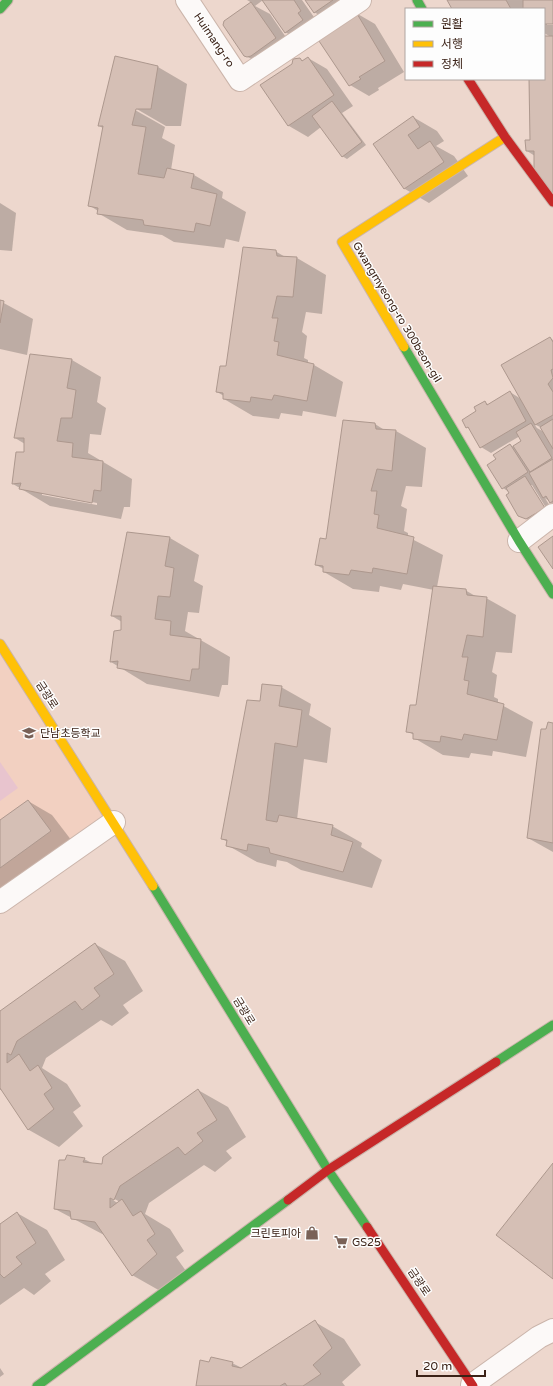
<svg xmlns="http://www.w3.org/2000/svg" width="553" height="1386" viewBox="0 0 553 1386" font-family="'Varela Round','Noto Sans KR',sans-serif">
<rect width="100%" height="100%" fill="#edd7cd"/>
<polygon fill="#f2d0c1" points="0,644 114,822 0,902"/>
<polygon fill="#e8c4ce" points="0,762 18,788 0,801"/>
<g fill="#0003" fill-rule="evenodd">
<polygon points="247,0 302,0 316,20 301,41 285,32 263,0 255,6 270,14 294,49 264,66 244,55 225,21 252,3"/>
<polygon points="306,0 362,0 333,23 314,12"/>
<polygon points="448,0 553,0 553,23 547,23 547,25 553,25 553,192 535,156 527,151 531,141 529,79 544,79 544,34 546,37 551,37 544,33 544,9 453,9"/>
<polygon points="356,13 375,24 404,72 378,88 379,90 369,96 350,85"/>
<polygon points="115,58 158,67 187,84 181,126 166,126 135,108 135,110 165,127 162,138 175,145 171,170 194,175 223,192 222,198 246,212 239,242 226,239 224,248 174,242 162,235 127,230 98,213 98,211 89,205 103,128 99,126"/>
<polygon points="308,58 327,69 353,106 342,113 366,145 347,159 342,156 321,127 308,137 289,126 262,86 300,59 303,61"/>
<polygon points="413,117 437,131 444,141 436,146 454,156 468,176 429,203 405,189 374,144"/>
<polygon points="0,203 16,213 12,251 0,250"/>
<polygon points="275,251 287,258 297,258 326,275 322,314 306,312 302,332 307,336 304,358 308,360 308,363 314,365 343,382 336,417 303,411 302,416 281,413 279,419 253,416 224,399 224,396 217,392"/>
<polygon points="0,301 33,319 27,355 0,349"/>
<path d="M550 338 553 340V504L545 498 553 511 530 521 519 515 509 492 503 488 510 445 514 447 523 441 520 436 491 453 481 447 471 430 467 427 485 402 489 405 510 392 521 399ZM534 424 542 428 544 432 537 428ZM530 485H532L548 511 547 512Z"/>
<path d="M30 355 72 360 101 377 97 402 106 408 101 435 90 434 88 453 132 479 130 507H124L121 519 50 506 13 484 25 453V444L15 438ZM42 493 97 503V505L42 495Z"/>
<polygon points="375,424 386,431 396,431 426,448 422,487 406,486 401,506 407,509 404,531 408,533 408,537 443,555 437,587 465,590 477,597 486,598 516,615 512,653 496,652 492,672 497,675 494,697 498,699 498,703 533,722 526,757 493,751 492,756 471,753 469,758 443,755 414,738 414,735 407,731 417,706 434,590 403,584 401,590 380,586 379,592 353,589 324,572 324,569 316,565"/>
<polygon points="128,533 170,538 199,555 194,581 203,586 199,613 188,612 185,631 230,657 228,685 222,685 219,697 147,684 111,662 122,631 122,622 112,616"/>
<polygon points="281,687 311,704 309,715 331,728 327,763 304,759 297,820 332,826 362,843 361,847 382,860 372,888 301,870 287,862 277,860 276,867 257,862 227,845 228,842 222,839 261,702"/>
<polygon points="553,724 553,852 528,838 546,730"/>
<polygon points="28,801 52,815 75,845 0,900 0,822"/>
<polygon points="95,944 125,961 143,991 123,1005 129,1013 112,1026 101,1020 46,1058 42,1068 67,1084 81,1106 73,1112 83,1126 59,1147 29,1130 2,1090 0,1090 0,1019"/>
<path d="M198 1090 228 1107 246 1137 226 1151 232 1158 215 1172 204 1165 149 1203 145 1214 170 1229 184 1251 176 1257 186 1271 162 1292 132 1275 106 1236 55 1209 84 1159 94 1164 103 1166ZM111 1197 120 1202 119 1204 110 1198Z"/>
<polygon points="17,1213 47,1230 65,1260 45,1274 51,1281 34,1295 24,1288 0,1305 0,1225"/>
<polygon points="315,1322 344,1339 361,1365 342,1382 345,1386 197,1386 210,1364 232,1363 242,1368"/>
<polygon points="0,1368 4,1374 0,1377"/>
</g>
<g fill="#d5bfb5" stroke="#ad988e">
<polygon points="262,0 294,0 301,11 298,13 303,20 285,33"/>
<polygon points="305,0 333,0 314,13"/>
<polygon points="447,0 506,0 511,9 452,9"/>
<polygon points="523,0 553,0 553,24 544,24 544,9 523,9"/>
<polygon points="251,2 276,38 251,56 247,57 244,56 223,25 224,21"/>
<polygon points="356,12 385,61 359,77 361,79 349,86 317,38"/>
<polygon points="544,36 553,36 553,199 534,169 534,151 526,151 525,140 530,140 529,79 544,79"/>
<polygon points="115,56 158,66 151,109 136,109 132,125 146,127 138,174 164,178 167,168 194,174 191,188 217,194 210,226 196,223 194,232 144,225 143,220 97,214 98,208 88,206 103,126 98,126"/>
<polygon points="308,57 334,95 288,126 260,85 292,64 293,59 300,58 302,61"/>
<polygon points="332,101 362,142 342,157 312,116"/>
<polygon points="413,116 420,127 408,135 418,149 430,141 444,162 404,189 373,144"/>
<polygon points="243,247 276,250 277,256 297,257 293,297 277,296 272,318 278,318 274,341 279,342 277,355 314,364 307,401 274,395 272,400 251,397 250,402 223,399 223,393 216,392 220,366 226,366"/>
<polygon points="0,300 4,301 0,323"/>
<polygon points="550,337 553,342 553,369 551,370 553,378 548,384 553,392 553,415 535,425 501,365"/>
<polygon points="30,354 72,359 67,388 76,390 72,418 61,418 57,441 73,443 72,457 103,461 101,491 94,490 92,503 19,489 21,483 12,484 16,452 24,452 24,438 14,438"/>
<polygon points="510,391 526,421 480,448 468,427 466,428 462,420 476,411 474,407 485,401 487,405"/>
<polygon points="553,419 553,449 540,427"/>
<polygon points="343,420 375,423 376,429 396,430 392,471 377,469 371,491 377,491 374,514 379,515 377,528 414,537 407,574 373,568 372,573 351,570 349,575 323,572 323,566 315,565 320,538 326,539"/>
<polygon points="531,423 552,458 530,472 513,446 521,441 516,432"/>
<polygon points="510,444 528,472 502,489 487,465 496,459 493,455"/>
<polygon points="553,459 553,501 550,503 546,496 543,498 529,473"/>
<polygon points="525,476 545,508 526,519 518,516 506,495 509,493 506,488"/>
<polygon points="127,532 170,537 165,566 174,568 170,597 158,596 155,619 171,621 170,635 201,639 199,669 192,669 190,681 117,668 118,661 110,662 114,631 121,630 121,616 111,616"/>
<polygon points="553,536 553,569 538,547"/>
<polygon points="433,586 466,589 467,595 487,597 483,637 467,635 462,657 468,657 464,680 469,681 467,694 504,704 497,740 464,734 462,740 441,736 440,742 413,739 413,733 406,732 410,705 416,705"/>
<polygon points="262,684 282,686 279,706 302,710 297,747 275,743 266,820 277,822 279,815 333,825 331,835 353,842 343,872 270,853 269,848 248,844 247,851 226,846 227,840 221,839 247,700 260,701"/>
<polygon points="548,722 553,723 553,843 527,838 541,729 546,729"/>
<polygon points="28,800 51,831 0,868 0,820"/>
<polygon points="95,943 114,974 94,988 100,996 82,1010 75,1001 17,1041 11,1055 7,1053 7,1063 19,1054 30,1071 38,1065 52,1088 44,1094 54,1109 28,1130 0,1088 0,1011"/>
<polygon points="198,1089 217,1120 197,1133 203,1141 185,1155 178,1147 120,1186 114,1200 110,1198 110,1208 122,1199 133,1216 141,1211 155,1234 147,1240 157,1254 132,1276 95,1222 71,1219 70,1211 54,1209 59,1160 65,1160 67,1155 85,1158 83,1162 102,1164 103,1157"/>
<polygon points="553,1163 553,1279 496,1235"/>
<polygon points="17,1212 36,1243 16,1257 22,1264 4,1278 0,1274 0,1224"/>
<polygon points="315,1320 332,1348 313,1365 321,1374 303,1386 287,1386 285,1383 280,1386 196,1386 200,1360 209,1362 211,1357 233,1362 232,1366 241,1368"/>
</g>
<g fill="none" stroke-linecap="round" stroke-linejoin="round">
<g stroke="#cbb5ab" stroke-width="24">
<g id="street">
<polyline points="187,0 240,80 360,0"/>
<polyline points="519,541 553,515"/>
<polyline points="0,902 114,822"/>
<polyline points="472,1385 539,1337 553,1330"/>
</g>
</g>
<g stroke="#cbb5ab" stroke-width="11">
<g id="fast">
<polyline points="417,0 422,9"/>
<polyline points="0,9 8,0"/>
<polyline points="404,347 519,541 553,594"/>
<polyline points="153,886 328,1170 367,1227"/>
<polyline points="496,1062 553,1025"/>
<polyline points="37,1386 288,1200"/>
</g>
</g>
<g stroke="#cbb5ab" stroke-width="11">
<g id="slow">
<polyline points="404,347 342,242 505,137"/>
<polyline points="0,644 153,886"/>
</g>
</g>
<g stroke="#cbb5ab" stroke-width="11">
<g id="jam">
<polyline points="468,79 505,137 553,202"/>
<polyline points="288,1200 328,1170 496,1062"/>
<polyline points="367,1227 473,1386"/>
</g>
</g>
<use href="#street" stroke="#fcf9f8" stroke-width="22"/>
<use href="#fast" stroke="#4caf50" stroke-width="9"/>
<use href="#slow" stroke="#ffc107" stroke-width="9"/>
<use href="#jam" stroke="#c62828" stroke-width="9"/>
</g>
<defs>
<g id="school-bare" transform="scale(1.08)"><path d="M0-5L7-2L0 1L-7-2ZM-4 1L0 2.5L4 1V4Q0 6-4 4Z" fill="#796157" stroke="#fdfdfd" stroke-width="2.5" paint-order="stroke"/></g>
<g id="shop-bare" transform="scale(1.08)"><path d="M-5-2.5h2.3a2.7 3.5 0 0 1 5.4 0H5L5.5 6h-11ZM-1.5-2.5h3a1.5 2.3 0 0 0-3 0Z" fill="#796157" stroke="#fdfdfd" stroke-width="2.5" paint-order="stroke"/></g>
<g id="supermarket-bare" transform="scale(1.08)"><path d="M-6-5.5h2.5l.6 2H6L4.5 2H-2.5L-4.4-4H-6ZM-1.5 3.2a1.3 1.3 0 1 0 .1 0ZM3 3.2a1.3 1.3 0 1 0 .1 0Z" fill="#796157" stroke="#fdfdfd" stroke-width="2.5" paint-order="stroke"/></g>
</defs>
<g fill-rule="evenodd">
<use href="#school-bare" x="29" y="733"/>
<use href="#shop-bare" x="312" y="1233"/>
<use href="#supermarket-bare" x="341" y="1242"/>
</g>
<g text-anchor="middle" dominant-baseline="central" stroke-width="3" stroke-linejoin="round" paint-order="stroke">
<g font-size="11" fill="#3b2217" stroke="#fdfdfd">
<text transform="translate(214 40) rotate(56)">Huimang-ro</text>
<text transform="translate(397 312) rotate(59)">Gwangmyeong-ro 300beon-gil</text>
<text transform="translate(47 695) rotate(57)">금광로</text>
<text transform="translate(244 1011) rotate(58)">금광로</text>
<text transform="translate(419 1282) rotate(56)">금광로</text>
</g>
<g font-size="11" fill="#3b2217" stroke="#fdfdfd" text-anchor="start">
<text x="40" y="733">단남초등학교</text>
<text x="301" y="1233" text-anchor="end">크린토피아</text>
<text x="352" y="1242">GS25</text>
</g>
</g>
<rect x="405" y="8" width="140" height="72" fill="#fdfdfd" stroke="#afa5a1"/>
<rect x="413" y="21" width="20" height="6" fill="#4caf50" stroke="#afa5a1"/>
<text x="441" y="28" font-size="12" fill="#3b2217">원활</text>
<rect x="413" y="41" width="20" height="6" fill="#ffc107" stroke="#afa5a1"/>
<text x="441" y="48" font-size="12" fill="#3b2217">서행</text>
<rect x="413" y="61" width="20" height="6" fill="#c62828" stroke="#afa5a1"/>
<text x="441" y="68" font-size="12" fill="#3b2217">정체</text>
<path d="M417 1370v6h68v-6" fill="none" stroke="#3b2217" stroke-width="2"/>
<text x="423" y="1370" font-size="12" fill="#3b2217" stroke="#fdfdfd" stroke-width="3" paint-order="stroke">20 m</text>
</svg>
